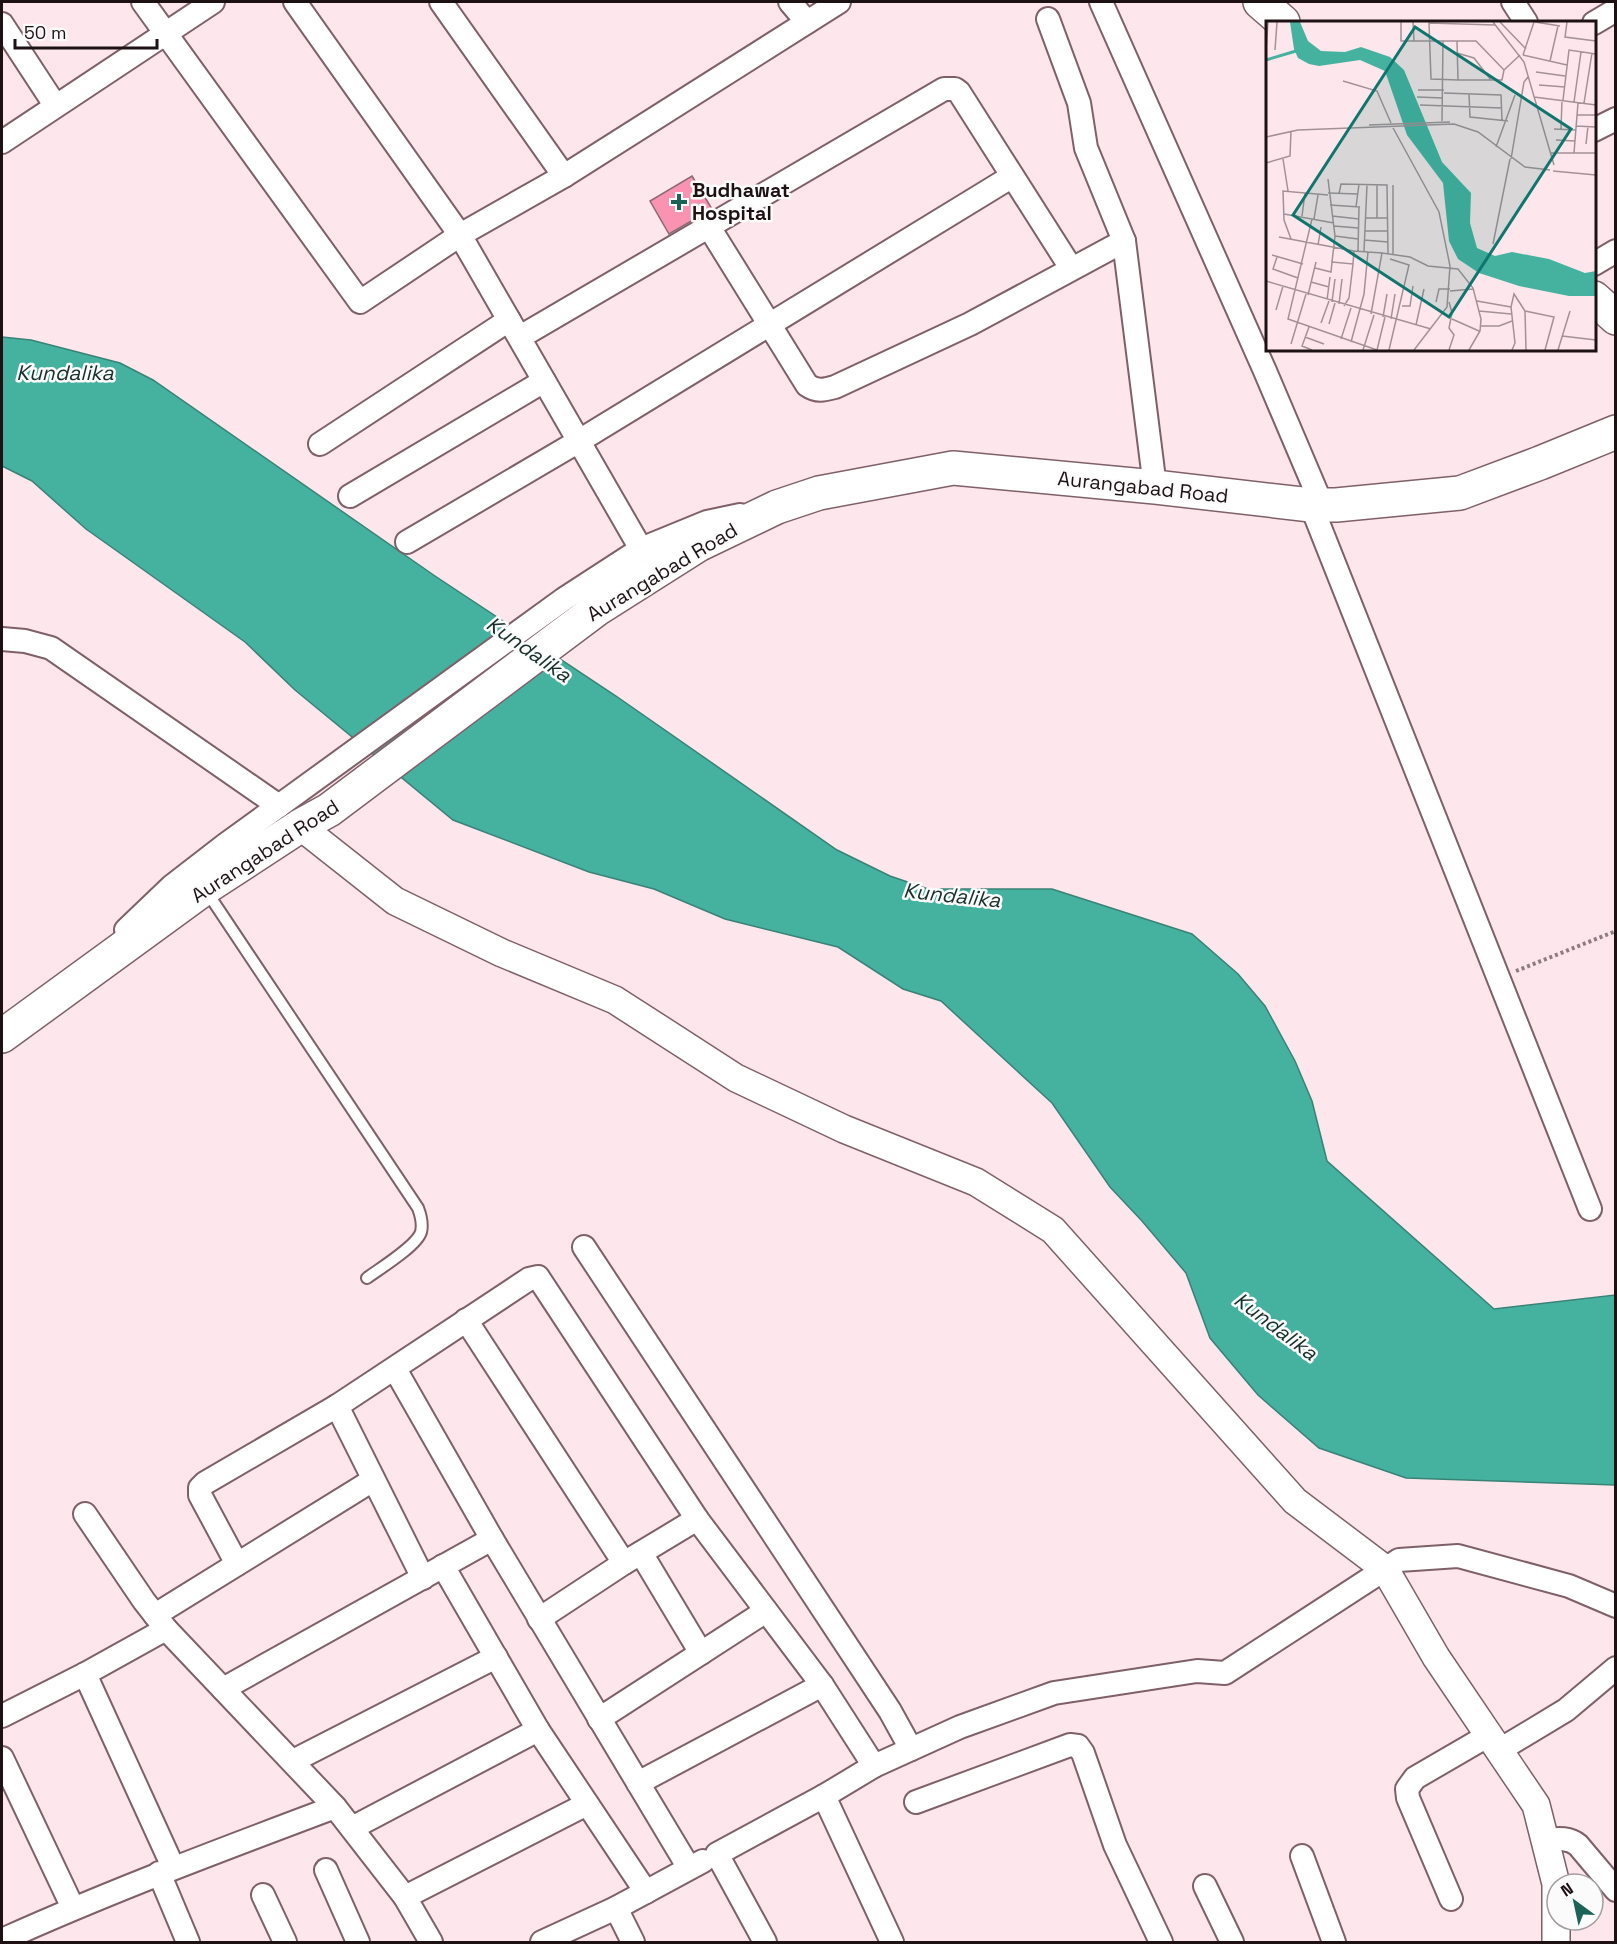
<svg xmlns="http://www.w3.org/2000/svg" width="1617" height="1944" viewBox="0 0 1617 1944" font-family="'Space Grotesk',sans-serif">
<rect width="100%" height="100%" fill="#fde7ec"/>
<polygon fill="#45b2a0" stroke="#398276" stroke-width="1.5" points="2,337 31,340 120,363 153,380 435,576 616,696 837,850 890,876 928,889 1052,889 1192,934 1238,974 1265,1006 1295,1061 1312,1101 1327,1161 1494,1309 1615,1295 1615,1485 1406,1478 1319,1448 1258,1395 1210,1338 1186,1273 1142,1221 1110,1187 1052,1103 941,1001 903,989 838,947 725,919 654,889 589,872 453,820 295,690 245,642 86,529 32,481 2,466"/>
<polygon fill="#fa92b1" stroke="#8a6a72" stroke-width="1.5" points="692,176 712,209 669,234 650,201"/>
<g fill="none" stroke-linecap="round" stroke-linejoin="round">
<g stroke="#7f6068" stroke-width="14">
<path id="service" d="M207 892 418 1208C421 1216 423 1224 421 1232 417 1246 379 1269 367 1278"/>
</g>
<g stroke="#7f6068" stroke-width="26">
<g id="minor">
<polyline points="143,2 360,302 460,235 564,176 441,2"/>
<polyline points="295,2 460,235 641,549"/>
<polyline points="790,2 807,22"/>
<polyline points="1101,2 1265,371 1322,505"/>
<polyline points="1513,2 1526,22"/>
<polyline points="1048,19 1079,103 1086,148 1124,241 1155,487"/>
<polyline points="1594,23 1616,10"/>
<polyline points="2,24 55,105"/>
<polyline points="1594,130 1616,119"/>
<polyline points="2,142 213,2"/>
<polyline points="564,176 839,2"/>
<path d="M709 227 807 385C817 392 824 390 835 387L970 324 1124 241"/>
<polyline points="1594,264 1616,251"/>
<polyline points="520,337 944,89 955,89 959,92 1071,268"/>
<polyline points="320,444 509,320"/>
<polyline points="350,496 544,381"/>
<polyline points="1311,505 1590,1209"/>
<polyline points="407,542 579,441 1011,177"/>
<polyline points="2,639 25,641 51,648 279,806"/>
<polyline points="126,930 172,886 225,845 564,599 641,549 707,522 740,515"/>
<polyline points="584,1247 890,1711 911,1749"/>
<polyline points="466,1320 624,1563"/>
<polyline points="395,1369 492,1539 689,1868"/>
<polyline points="337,1406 423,1578"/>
<polyline points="85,1514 144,1601 166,1629 335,1807 405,1897 431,1942"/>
<polyline points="641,1553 701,1653"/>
<polyline points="237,1564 200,1495 200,1488 205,1483 337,1406 529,1279 538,1277 697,1519 822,1685 874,1766"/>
<polyline points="443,1566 538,1730 646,1892"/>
<polyline points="155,1615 373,1480"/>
<polyline points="539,1619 624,1563 697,1519"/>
<polyline points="85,1674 173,1867"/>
<polyline points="223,1689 492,1539"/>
<polyline points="2,1716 85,1674 166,1629"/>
<polyline points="599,1719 766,1611"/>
<polyline points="1498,1751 1566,1710 1616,1668"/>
<polyline points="2,1758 73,1908"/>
<polyline points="293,1761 496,1657"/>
<polyline points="638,1783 822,1685"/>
<polyline points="824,1796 874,1766 960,1727 1054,1693 1197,1671 1225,1673 1399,1560 1458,1556 1569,1586 1616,1606"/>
<polyline points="916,1802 1070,1745 1078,1746 1083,1753 1115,1845 1161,1942"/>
<polyline points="352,1828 538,1730"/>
<path d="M1545 1840C1557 1839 1568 1837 1578 1845L1616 1890"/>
<polyline points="1302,1856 1334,1942"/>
<polyline points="326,1870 358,1942"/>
<polyline points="159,1873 188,1942"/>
<polyline points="1205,1886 1232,1942"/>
<polyline points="263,1895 285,1942"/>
<polyline points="405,1897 587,1804"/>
<polyline points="1451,1899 1408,1798 1407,1789 1415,1778 1489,1735"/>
<path d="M2 1940C111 1891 223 1849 335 1807"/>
<polyline points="542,1942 616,1908"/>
<polyline points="633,1942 616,1908 703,1861"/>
<polyline points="765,1942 717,1854 824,1796 892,1942"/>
</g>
</g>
<g stroke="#7f6068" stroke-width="30">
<polyline id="tertiary" points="300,826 395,901 502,953 615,1000 736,1078 844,1129 976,1182 1053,1230 1295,1501 1385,1569 1436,1657 1536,1805 1556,1884 1556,1942"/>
</g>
<g stroke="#7f6068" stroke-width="36">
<g id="primary">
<polyline points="1260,2 1283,22"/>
<polyline points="1594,298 1616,318"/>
<polyline points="2,1036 205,888 300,826 329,810 597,609 698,545 777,507 819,493 953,468 1155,487 1311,505 1336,505 1460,493 1540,463 1616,432"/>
</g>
</g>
<polyline stroke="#8d7c80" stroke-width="4" stroke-dasharray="3 3" stroke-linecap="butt" points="1516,971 1616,931"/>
<use href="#service" stroke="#fff" stroke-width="10"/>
<use href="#minor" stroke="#fff" stroke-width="22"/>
<use href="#tertiary" stroke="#fff" stroke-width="27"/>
<use href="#primary" stroke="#fff" stroke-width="33"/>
</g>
<path fill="#1b6357" stroke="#fbfbfb" stroke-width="2" d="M676 193h6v6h6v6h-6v6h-6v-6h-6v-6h6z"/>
<g text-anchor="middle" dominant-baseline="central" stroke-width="5" stroke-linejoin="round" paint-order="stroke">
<g font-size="20" font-weight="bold" fill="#1d1114" stroke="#fbfbfb" text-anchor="start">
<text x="692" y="190">Budhawat<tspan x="692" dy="23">Hospital</tspan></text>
</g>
<g font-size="20" fill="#1d1114" stroke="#fbfbfb">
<text transform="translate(1143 487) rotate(6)">Aurangabad Road</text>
<text transform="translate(662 572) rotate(-31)">Aurangabad Road</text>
<text transform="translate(265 851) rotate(-33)">Aurangabad Road</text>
</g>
<g font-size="21" font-style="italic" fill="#172f2a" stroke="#fbfbfb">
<text x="65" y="372">Kundalika</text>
<text transform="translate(529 649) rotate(35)">Kundalika</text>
<text transform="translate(952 895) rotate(6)">Kundalika</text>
<text transform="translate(1276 1326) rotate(37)">Kundalika</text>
</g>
</g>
<g transform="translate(1266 21)">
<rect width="330" height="330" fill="#fde7ec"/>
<path d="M24 1H34L42 20 55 30 79 31 95 26 124 36 138 49 176 141 205 172 204 202 211 227 229 235 246 231 283 238 319 252 330 250V275H303L253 265 213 252 192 238 183 220 177 162 141 114 119 50 94 39 53 45 43 43 32 37 28 28Z" fill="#45b2a0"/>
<path fill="none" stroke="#45b2a0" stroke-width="3" d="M0 39 30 30"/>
<path fill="none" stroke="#a39196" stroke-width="1.5" d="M135 1V20H210L238 49 254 34M147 1 148 20M227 1 258 41 288 144M234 1 260 28M269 1 294 5M301 1 299 16 330 20M191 20 192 59 165 58 163 2 229 4M0 29 2 1M9 29 11 1M191 32 208 37 225 59M257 34 301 44M257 34 268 1M284 40 292 5M270 51 299 55M192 59H236L238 49M77 60 111 70 125 102M273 64 299 66M152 69H178M178 72 235 74 236 99M203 73 204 96 242 100M151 76 177 77M268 76 330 84M297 79 303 29 330 33M308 81 315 31M312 82 308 132H330M318 82 326 32M154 84 236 87M311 94H330M176 100 177 20M103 104 184 101M126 105 173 191 184 245 181 286 148 329M310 105 330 106M288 108 310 109M295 108 296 79M0 116 32 109 188 103 212 111 259 146 284 149M290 119 309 120M320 123 322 105M230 126 249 74M284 132H308M17 138 22 170M245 138 258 61 262 56M0 142 24 135 25 110M287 150 330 154M62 158 69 215 66 241M111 163V197M127 164V233M62 172 92 173M73 173 75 163 121 164 122 232M64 184 94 186M90 186 93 163M18 193 68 202M36 195 39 172M66 195 93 198M99 197H121M46 198 22 298 111 329M48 198 52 174M68 205 92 207M99 210H122M69 215 92 218M13 216 88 230M25 218 18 199 17 170 62 174M98 219 122 221M227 223 244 138M52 224 55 206M92 230 93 186M98 230 101 164M116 232 144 236 162 245 192 248 207 267 215 298 214 310 203 329M6 234 37 243M11 236 7 248 32 257M49 247 65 251 66 241 87 243 88 230 102 231M0 260 165 308M45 261 63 266M184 270 207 268M42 274 50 241M61 279 64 256M211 280 245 286M66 281 69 258M170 281 173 268H184M183 281 186 292 183 307 188 314 183 329M73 283 76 258M78 285 83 277 87 243M136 285H144L147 265M10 289 17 265M213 290 245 293M117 296 121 273M125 298 129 273M186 298 213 310M55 302 63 280M63 303 69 282M150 304 158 268M215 305H233L246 300M43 306 36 325 46 329M296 315 330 319M39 316 58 323M75 318 85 287M85 321 98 273 102 231 116 232 105 293M25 323 40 273M97 329 108 294M111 329 119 296M123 329 143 244 124 238M246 329 249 322 245 286 248 273 259 290M260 329 259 290 288 296 279 329M292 329 304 290"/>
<path fill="#0f766e" fill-opacity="0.15" stroke="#0f766e" stroke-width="3" d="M149 6 305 108 183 296 27 194Z"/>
<rect width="330" height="330" fill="none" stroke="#1d1114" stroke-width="3"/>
</g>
<rect width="1617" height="1944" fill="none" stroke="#1d1114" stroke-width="6"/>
<g transform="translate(1575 1902) rotate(327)"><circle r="28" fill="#fbfbfb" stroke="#a29d9f" stroke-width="1.5"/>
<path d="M0-4.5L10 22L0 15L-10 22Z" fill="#1b6357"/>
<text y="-9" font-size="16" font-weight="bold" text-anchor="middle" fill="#1d1114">N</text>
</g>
<path d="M15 39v9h142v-9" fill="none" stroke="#1d1114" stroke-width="3"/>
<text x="24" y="39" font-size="18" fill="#1d1114" stroke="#fbfbfb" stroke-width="4.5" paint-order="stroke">50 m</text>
</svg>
